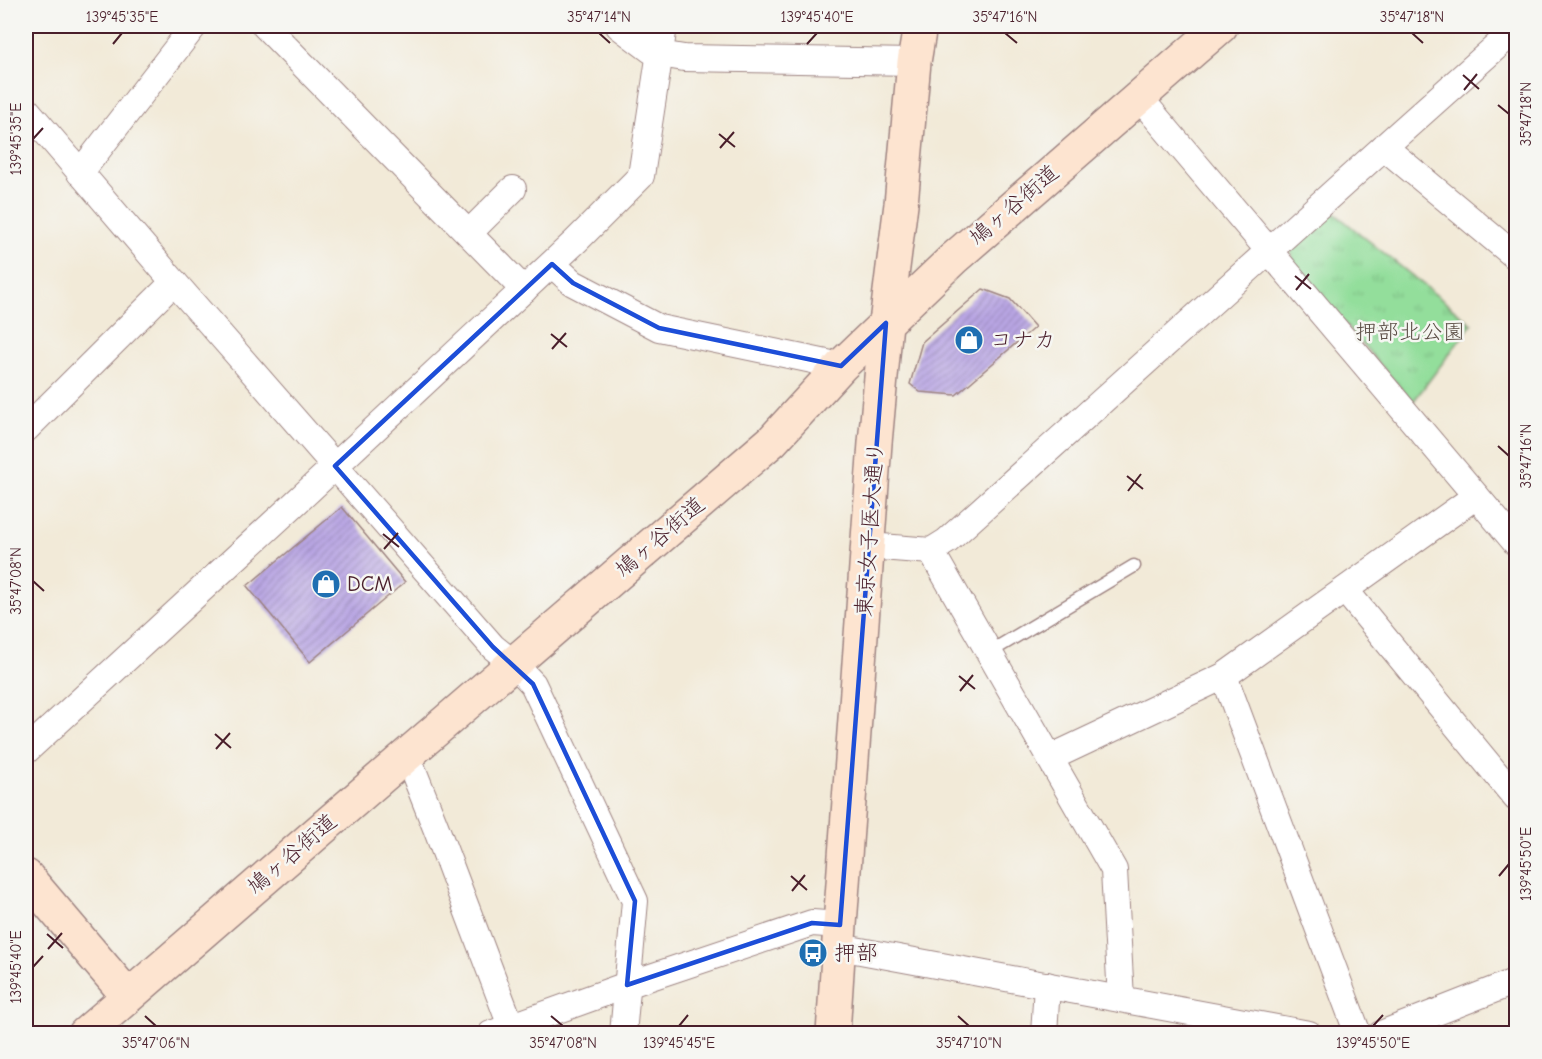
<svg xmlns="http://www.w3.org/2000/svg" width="1542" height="1059" viewBox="0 0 1542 1059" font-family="'Comic Neue','Klee One',sans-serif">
<defs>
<pattern id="park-tufts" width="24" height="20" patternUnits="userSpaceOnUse" patternTransform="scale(1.5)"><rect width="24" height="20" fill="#93de9b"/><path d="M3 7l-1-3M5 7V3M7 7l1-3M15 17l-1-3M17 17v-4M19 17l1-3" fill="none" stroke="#80be86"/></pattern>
<pattern id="building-hatch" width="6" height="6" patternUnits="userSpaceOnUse" patternTransform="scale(1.5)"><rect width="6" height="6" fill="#b9a6e4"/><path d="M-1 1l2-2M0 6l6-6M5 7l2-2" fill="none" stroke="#9887b9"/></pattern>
</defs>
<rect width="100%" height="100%" fill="#f6f6f2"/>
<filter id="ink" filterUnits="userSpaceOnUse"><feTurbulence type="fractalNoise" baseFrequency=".0167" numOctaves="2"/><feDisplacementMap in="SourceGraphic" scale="12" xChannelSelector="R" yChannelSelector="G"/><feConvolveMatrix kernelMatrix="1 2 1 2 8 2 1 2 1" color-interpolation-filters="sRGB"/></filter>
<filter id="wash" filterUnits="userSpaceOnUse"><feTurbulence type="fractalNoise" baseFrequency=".008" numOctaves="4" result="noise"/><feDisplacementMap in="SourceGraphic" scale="24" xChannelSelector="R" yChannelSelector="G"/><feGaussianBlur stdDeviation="1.35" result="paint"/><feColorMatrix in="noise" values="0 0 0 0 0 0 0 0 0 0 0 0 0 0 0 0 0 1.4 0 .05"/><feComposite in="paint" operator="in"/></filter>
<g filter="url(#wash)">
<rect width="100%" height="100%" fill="#f2ead8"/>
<polygon fill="url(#park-tufts)" stroke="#6e7e63" stroke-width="1.5" points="1333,212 1472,324 1413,402 1294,266 1290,245"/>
<g id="blocks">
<g fill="url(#building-hatch)">
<polygon points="983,289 1010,299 1035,327 956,395 920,392 910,384 922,342"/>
<polygon points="342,507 405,582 310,662 247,586"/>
</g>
</g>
</g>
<g filter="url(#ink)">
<use href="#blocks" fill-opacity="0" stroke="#9e8482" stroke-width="1.5"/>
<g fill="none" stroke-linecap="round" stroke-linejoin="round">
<g stroke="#9e8482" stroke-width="15">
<polyline id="lane" points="988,653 1134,566"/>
</g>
<g stroke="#9e8482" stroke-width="28">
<g id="street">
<polyline points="265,26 524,290"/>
<polyline points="619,26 651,50 660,54 684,58 914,62"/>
<polyline points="1138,96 1516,543"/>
<polyline points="26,109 174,282 493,647 513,663 533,684 635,901 623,1034"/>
<polyline points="1384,147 1516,257"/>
<polyline points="80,173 194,26"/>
<polyline points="469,233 513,189"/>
<polyline points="552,264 573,283 659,328 841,366"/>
<polyline points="26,429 174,282"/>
<polyline points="869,546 931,551 947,541 1384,147 1516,29"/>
<polyline points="931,551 1114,870 1121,999"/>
<polyline points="1345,590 1516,798"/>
<polyline points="1224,676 1358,1034"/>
<polyline points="26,751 290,508 576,241 641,176 664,26"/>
<polyline points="407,755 436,828 511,1026"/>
<polyline points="1050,758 1224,676 1476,496"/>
<polyline points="839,947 1309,1034"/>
<polyline points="491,1034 627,985 812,923 840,925"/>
<polyline points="1044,1034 1047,985"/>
<polyline points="1381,1034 1516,981"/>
</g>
</g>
<g stroke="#9e8482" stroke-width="36">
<g id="secondary">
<polyline points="26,876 128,996"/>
<polyline points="85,1034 407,755 772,441 841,366 953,259 1221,26"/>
<polyline points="833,1034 840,925 875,443 886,323 901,204 914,62 920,26"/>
</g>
</g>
<use href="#lane" stroke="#fff" stroke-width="12"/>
<use href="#street" stroke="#fff" stroke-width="26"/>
<use href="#secondary" stroke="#fde4d0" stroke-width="33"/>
</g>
</g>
<path fill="none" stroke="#1d4ed8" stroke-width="4.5" stroke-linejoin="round" d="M552 264 573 283 659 328 841 366 886 323 840 925 812 923 627 985 635 901 533 684 493 647 335 466Z"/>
<path fill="none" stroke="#4a1f2b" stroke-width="2" d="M599 33 610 43M1005 33 1017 43M1412 33 1423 43M113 44 122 33M807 44 817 33M1463 75 1479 89M1464 90 1477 74M1498 105 1509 114M719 134 735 147M33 139 43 128M720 148 734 132M1295 276 1311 289M1296 290 1309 274M551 334 567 347M552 349 566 333M1498 446 1509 456M1127 476 1143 489M1128 491 1141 474M383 534 399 547M384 549 398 533M33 581 44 591M959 676 975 689M960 691 973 675M215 734 231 748M216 749 230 733M791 876 807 890M1499 876 1509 864M792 891 805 875M47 934 63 948M48 949 62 933M33 967 43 956M145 1016 156 1026M551 1016 563 1026M958 1016 969 1026M679 1026 688 1015M1373 1026 1383 1015"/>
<defs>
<g id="shop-disc" transform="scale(1.5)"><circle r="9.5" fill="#1f6fb2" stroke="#f6f6f2"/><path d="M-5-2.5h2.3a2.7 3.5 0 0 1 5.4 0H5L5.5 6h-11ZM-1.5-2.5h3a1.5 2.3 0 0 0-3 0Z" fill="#fff"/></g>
<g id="bus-disc" transform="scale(1.5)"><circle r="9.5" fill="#1f6fb2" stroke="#f6f6f2"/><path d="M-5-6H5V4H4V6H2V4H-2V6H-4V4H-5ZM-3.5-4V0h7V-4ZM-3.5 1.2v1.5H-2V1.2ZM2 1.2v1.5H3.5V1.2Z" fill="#fff"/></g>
</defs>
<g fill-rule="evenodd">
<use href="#shop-disc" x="969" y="340"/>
<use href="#shop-disc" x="326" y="584"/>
<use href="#bus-disc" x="813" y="953"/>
</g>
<g text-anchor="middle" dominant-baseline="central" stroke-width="5" stroke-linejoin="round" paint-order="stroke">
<g font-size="22" fill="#4a1f2b" stroke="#f6f6f2">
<text transform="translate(1014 205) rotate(-41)">鳩ヶ谷街道</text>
<text transform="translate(870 529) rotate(-86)">東京女子医大通り</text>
<text transform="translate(660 537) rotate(-41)">鳩ヶ谷街道</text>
<text transform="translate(292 854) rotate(-41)">鳩ヶ谷街道</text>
</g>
<g font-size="22" fill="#5c4f47" stroke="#f6f6f2">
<text x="1410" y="332">押部北公園</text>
</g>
<g font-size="22" fill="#4a1f2b" stroke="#f6f6f2" text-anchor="start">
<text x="990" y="340">コナカ</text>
<text x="347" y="584">DCM</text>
<text x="834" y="953">押部</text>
</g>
</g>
<rect width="1542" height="1059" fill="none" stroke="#f6f6f2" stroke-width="66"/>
<rect x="33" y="33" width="1476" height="993" fill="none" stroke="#4a1f2b" stroke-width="2"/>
<g font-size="15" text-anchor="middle" fill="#4a1f2b">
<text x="122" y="22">139°45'35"E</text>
<text x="599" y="22">35°47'14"N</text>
<text x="817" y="22">139°45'40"E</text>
<text x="1005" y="22">35°47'16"N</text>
<text x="1412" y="22">35°47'18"N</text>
<text transform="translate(1526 114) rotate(-90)" y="5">35°47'18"N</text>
<text transform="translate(16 139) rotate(-90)" y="5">139°45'35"E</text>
<text transform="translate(1526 456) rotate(-90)" y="5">35°47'16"N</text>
<text transform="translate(16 581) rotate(-90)" y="5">35°47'08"N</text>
<text transform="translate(1526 864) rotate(-90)" y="5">139°45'50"E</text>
<text transform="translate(16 967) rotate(-90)" y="5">139°45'40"E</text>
<text x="156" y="1048">35°47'06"N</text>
<text x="563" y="1048">35°47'08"N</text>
<text x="679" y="1048">139°45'45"E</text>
<text x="969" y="1048">35°47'10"N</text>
<text x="1373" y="1048">139°45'50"E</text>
</g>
</svg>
